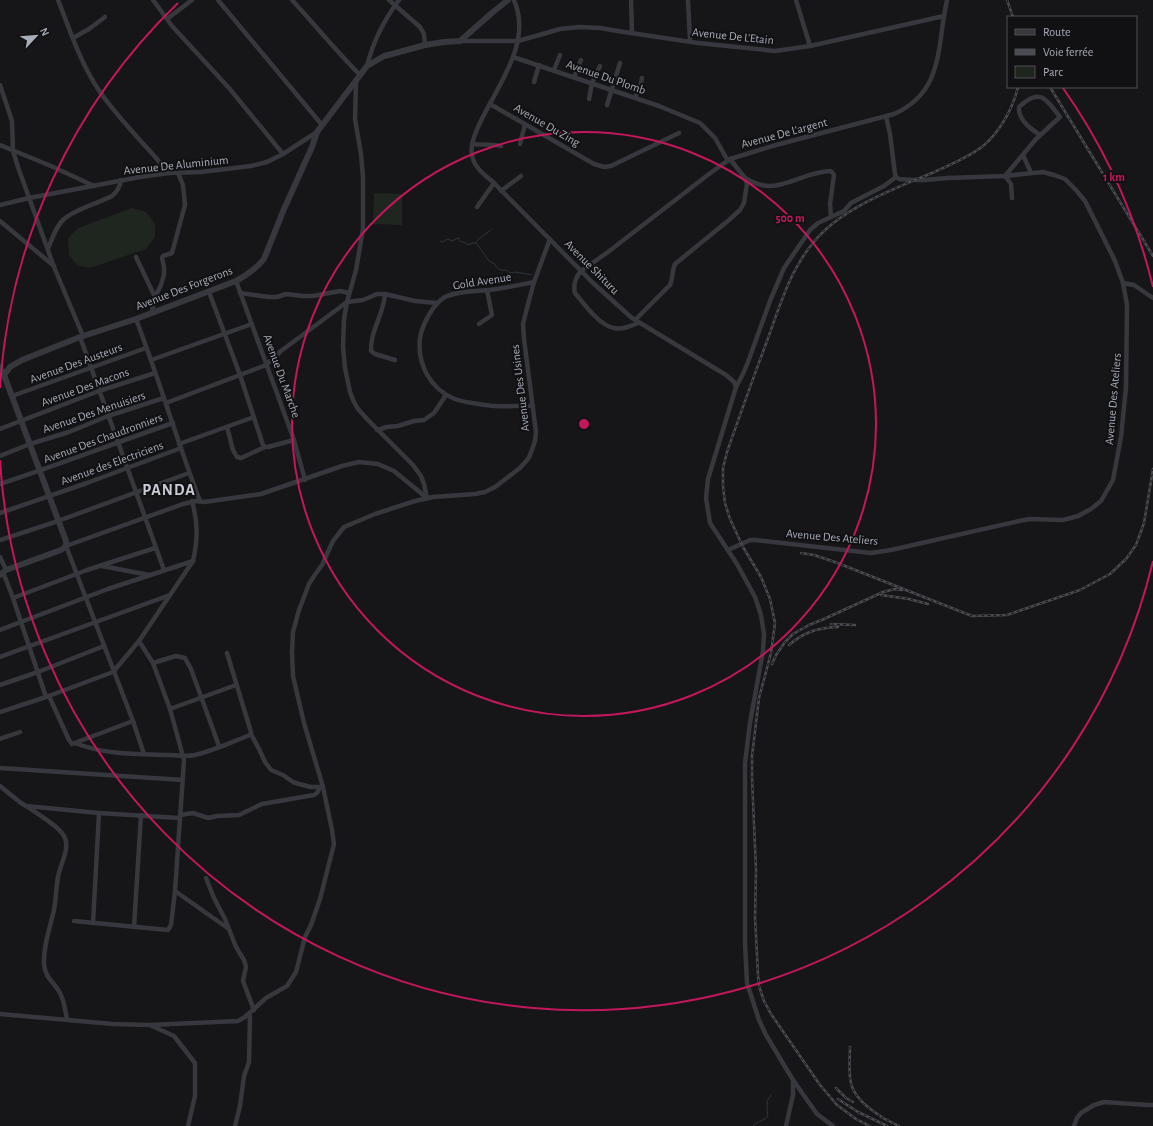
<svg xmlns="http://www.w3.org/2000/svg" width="1153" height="1126" viewBox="0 0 1153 1126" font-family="'Alegreya Sans',sans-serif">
<rect width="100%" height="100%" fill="#161618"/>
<g fill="#1e261f">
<polygon points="374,193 402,194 402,225 373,224"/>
<polygon points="132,208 146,212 155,224 155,237 146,249 90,268 77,265 69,255 68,238 78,228"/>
</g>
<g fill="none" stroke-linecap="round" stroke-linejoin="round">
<g stroke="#2c353c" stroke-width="1">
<path d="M440 241 442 242 448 239 452 241 458 238 461 242H464L468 245 472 243H476L489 261 495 264C497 269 500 271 506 270L510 273 515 272 532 275"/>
<polyline points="476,242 480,238 491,230"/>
<path d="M753 1126C758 1120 763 1122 768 1116 766 1110 768 1106 767 1101L771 1095"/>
</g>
<g stroke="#37383d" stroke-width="4.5">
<path d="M58 0C70 30 80 62 98 89 118 119 146 145 169 173"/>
<polyline points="153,0 172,26 229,88 283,154"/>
<polyline points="218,0 322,125"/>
<path d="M292 0C315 25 336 51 360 75"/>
<polyline points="389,0 420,27 424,34 425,45"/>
<path d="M514 0C533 44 496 87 479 125 475 134 470 145 472 155 474 168 485 175 494 183L593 283 632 318 726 375 734 382 736 387 708 479 706 498 710 523 737 564 755 597 761 615 764 634 763 651 750 723 745 763V943L747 983 759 1020 766 1035 793 1080 817 1114 833 1126"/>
<polyline points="631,0 632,33"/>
<polyline points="688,0 690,41"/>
<polyline points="796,0 810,46"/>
<polyline points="167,19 192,0"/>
<polyline points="73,38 89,29 105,17"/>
<polyline points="460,41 518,41 560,29 580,27 600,28 624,32 698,43 775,51 810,46 944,16"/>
<polyline points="513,57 659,106 700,123 715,138 728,161"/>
<path d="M367 66C373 42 384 20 399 0"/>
<polyline points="554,70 560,55"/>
<polyline points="574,77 581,60"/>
<polyline points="356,81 355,119 361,154 363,177 363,229 356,270 347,302 344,319 343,347 345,368 350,392 354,402 358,409 367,419 413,465 421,476 424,484 427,498"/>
<polyline points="534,82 539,65"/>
<polyline points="0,85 12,121 13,151 18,167 54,267 83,336"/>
<polyline points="635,98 641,83 642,78"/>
<polyline points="589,99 592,83 600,66"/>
<polyline points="490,104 594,164 604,167 611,166 679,133"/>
<polyline points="607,105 620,63"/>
<path d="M472 144C482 145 491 144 501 146"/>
<polyline points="520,144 525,124"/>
<polyline points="0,145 51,166 94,186"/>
<polyline points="1023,155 1031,173"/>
<path d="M745 178C752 182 760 186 769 186 789 186 809 171 831 171L832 172 834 175 830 204 831 217"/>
<polyline points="501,191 521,176"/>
<path d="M1012 198 1011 184 1005 176 1036 139 1060 117C1046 99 1040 87 1019 107 1018 120 1031 129 1040 135"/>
<polyline points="0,205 29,198 140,177 169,173 201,172 251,166 267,162 283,154 317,132"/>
<polyline points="477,207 494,183"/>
<polyline points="0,221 54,266"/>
<path d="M48 249C52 239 56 226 64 219 75 209 99 203 112 196 118 191 120 187 121 180"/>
<polyline points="136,257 155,297"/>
<polyline points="236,281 294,440 305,480"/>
<polyline points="1123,283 1134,285 1153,298"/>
<polyline points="209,292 240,375 263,445 265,447 268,447 294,440"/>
<polyline points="240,293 269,297 277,297 286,294 303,296 313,296 340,291 349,293"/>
<path d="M385 294C384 314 370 331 371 351L375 354 395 360"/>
<polyline points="152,313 154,299 161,285 164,274 164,267 162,258 163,256 172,253 185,205 183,185 178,173"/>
<path d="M136 319C159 379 177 441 200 501"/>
<path d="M635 320 670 285C673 278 672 271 675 264L729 220 740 210 744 203 747 184 745 178 730 159"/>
<path d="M638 323C631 326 622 330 614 328 600 326 584 304 575 293 573 285 576 277 581 271L608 252 709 174 730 159 776 145 894 114C932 97 937 68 942 30 943 20 945 10 947 0"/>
<polyline points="479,324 492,315 487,290"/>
<polyline points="80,337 136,492 164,570"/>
<polyline points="151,360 252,324"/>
<polyline points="0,366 4,375"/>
<polyline points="736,387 743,374 748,362 770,301 784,268 810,230 818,223 844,211 851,203 884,186 896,177"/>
<polyline points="12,396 146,348"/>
<polyline points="166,403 266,365 281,351 347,302 363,300 377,294 385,294 415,301 437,303"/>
<path d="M533 406C520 405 509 407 496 406 488 406 480 404 472 403 466 402 460 401 455 399 430 389 417 364 420 338 422 325 433 304 445 297 458 291 475 291 489 290 505 288 519 285 534 282"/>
<polyline points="227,427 233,450 237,457 241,458 265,447"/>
<polyline points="0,429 99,391 155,373"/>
<polyline points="377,430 387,427 398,426 414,421 424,420 434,413 446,395"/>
<polyline points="179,444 254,417"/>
<polyline points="0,456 30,444 69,432 108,416 164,398"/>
<path d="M0 484C58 465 115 443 173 423"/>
<polyline points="0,513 87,483 181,448"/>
<polyline points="0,540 58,521 189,473"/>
<polyline points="728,550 750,540 755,540 871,553 891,550 1019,521 1030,519 1063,520 1078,516 1091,509 1101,501 1113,480 1121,437 1126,387 1127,305 1123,283 1115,261 1085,201 1076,190 1065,179 1054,175 1043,172 1005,176 947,178 925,180 914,180 899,179 896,177 895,174 890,134 886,116"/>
<polyline points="0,557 6,570"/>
<polyline points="102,566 149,575"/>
<polyline points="3,572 13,598 46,697"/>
<polyline points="13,598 87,570 155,548"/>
<polyline points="0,630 108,589 193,561"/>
<polyline points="0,657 170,595"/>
<polyline points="153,663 176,656 185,658 191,669 219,746"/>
<polyline points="0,685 38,672 104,646"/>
<polyline points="49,696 69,740 72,744 133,721"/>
<polyline points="170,709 236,685"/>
<path d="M0 712 46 697 113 672 139 641 193 561C198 539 198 523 192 501"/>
<polyline points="251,734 259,749 265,762 271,770 283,775 293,782 299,784 311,787 322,787"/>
<polyline points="0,739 20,732"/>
<path d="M75 743C105 755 138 754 170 755 178 755 186 757 195 755 213 751 232 742 250 735L251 732 227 653"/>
<polyline points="144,754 133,721 66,546 183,504 196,501 204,502 261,494 342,466 359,462 378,464 394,471 427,498"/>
<polyline points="0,768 183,780"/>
<polyline points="0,786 21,803 26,806 99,813 179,818"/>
<path d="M26 806C36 813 59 826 64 836 71 848 60 864 58 877 56 888 56 899 54 910 50 928 43 946 44 964 45 978 54 982 60 993 64 1000 65 1010 67 1019"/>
<polyline points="180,815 193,813 208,818 217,816 239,815 262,804 314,795 317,793 320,787"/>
<polyline points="206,878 214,898 225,919 236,947 244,960 246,967 243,981 254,1010"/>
<polyline points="175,891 229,929"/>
<polyline points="74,921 168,930 171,925 175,891 184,760 170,709 153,663 139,641"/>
<polyline points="93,923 99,813"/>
<polyline points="134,927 141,815"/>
<polyline points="0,1014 113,1024 150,1025 238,1021 245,1017 266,998 287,986 296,972 305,937 311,925 320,899 334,844 332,830 323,787 304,723 293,676 292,652 293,632 299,610 309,584 314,576 322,565 333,541 344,527 375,514 415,501 433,497 475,494 485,492 495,487 520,468 528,459 530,455 535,441 536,432 524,339 523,324 527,308 534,282 550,239"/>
<polyline points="152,1026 174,1036 195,1063 195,1096 188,1126"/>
<polyline points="235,1126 240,1106 244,1076 249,1062 250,1016"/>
<polyline points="786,1126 793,1095 793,1080"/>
<polyline points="1074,1126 1077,1118 1081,1113 1094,1105 1104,1102 1148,1105 1153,1105"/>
</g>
<path stroke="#37383d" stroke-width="6" d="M0 575 6 570 61 550C65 547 67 546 66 541L4 375 10 367 22 360 80 337 136 319 236 281C247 275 256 269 264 259L284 209 312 147 317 132 367 66 384 56 392 54 425 45 444 42 460 41 493 12 508 0"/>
<g stroke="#4a4c52" stroke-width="2.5">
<g id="rail">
<polyline points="1007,0 1013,17"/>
<polyline points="1050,87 1153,256"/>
<polyline points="801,553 814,555 835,562 972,616 1007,615 1080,590 1110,574 1126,559 1136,545 1144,523 1153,469"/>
<polyline points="881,595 909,599 928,604"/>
<polyline points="831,624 855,625"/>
<path d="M789 645C804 632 817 628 838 627"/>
<polyline points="772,664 776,655 785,642 793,634 809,625 824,619 883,592 895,589 902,590"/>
<path d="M850 1047C850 1059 848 1071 851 1083 854 1098 869 1109 882 1117"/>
<polyline points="836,1088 846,1098 853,1102"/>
<polyline points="838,1099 858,1112 887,1126"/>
<polyline points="881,1117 899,1126"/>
<path d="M870 1126 856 1119 837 1105 820 1085 771 1014 764 1001 759 986 758 974 755 917 756 870 752 778V756L759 698 771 653 775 623 770 599 761 577 743 547 730 519 725 503 723 486V468L727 452C740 415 753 378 767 341 779 308 790 270 813 243 840 209 893 189 932 173 949 165 968 158 983 146 1000 132 1013 108 1018 87"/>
</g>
</g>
<use href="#rail" stroke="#111113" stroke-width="1" stroke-dasharray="3" stroke-linecap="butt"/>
</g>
<g fill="none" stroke="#c2185b" stroke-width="2">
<circle cx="584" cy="424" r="292"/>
<path d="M1153 561A585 585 0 0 1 0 460M0 388A585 585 0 0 1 178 3M1063 88A585 585 0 0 1 1153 287"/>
</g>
<g text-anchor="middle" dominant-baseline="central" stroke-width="4" stroke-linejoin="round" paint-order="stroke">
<g font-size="12" fill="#a8adb8" stroke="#111113">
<text transform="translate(733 36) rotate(6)">Avenue De L'Etain</text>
<text transform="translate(606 77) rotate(19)">Avenue Du Plomb</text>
<text transform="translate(547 125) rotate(30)">Avenue Du Zing</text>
<text transform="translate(784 133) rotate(-15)">Avenue De L'argent</text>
<text transform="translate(176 165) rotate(-6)">Avenue De Aluminium</text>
<text transform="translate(592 267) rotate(45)">Avenue Shituru</text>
<text transform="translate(482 281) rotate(-9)">Gold Avenue</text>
<text transform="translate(184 288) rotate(-21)">Avenue Des Forgerons</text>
<text transform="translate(76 363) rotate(-20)">Avenue Des Austeurs</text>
<text transform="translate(282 376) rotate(70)">Avenue Du Marche</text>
<text transform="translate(85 387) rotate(-20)">Avenue Des Macons</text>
<text transform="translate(520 388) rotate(-97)">Avenue Des Usines</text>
<text transform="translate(1113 399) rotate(-85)">Avenue Des Ateliers</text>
<text transform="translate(94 412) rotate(-19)">Avenue Des Menuisiers</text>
<text transform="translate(103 438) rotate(-20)">Avenue Des Chaudronniers</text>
<text transform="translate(112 463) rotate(-20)">Avenue des Electriciens</text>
<text transform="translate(832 537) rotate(5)">Avenue Des Ateliers</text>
</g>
<g font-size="16" font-weight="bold" letter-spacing="1" fill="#c9ccd4" stroke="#111113">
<text x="169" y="490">PANDA</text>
</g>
</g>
<circle cx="584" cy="424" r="6" fill="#c2185b" stroke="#111113" stroke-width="2"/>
<g font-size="12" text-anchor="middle" font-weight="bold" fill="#c2185b" stroke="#111113" stroke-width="4" stroke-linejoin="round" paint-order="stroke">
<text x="1114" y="181">1 km</text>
<text x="790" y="222">500 m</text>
</g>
<rect x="1007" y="16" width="130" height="72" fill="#111113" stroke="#4d4f55"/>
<rect x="1015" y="29" width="20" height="6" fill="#37383d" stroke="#4d4f55"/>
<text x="1043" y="36" font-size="12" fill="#a8adb8">Route</text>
<rect x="1015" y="49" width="20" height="6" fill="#4a4c52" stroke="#4d4f55"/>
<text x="1043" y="56" font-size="12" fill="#a8adb8">Voie ferrée</text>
<rect x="1015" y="66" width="20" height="12" fill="#1e261f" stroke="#4d4f55"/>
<text x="1043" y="76" font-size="12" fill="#a8adb8">Parc</text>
<g transform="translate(36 36) rotate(64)" stroke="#111113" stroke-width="3" paint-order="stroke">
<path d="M0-3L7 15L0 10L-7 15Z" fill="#a8adb8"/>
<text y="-6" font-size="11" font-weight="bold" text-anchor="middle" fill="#a8adb8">N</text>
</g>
</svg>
